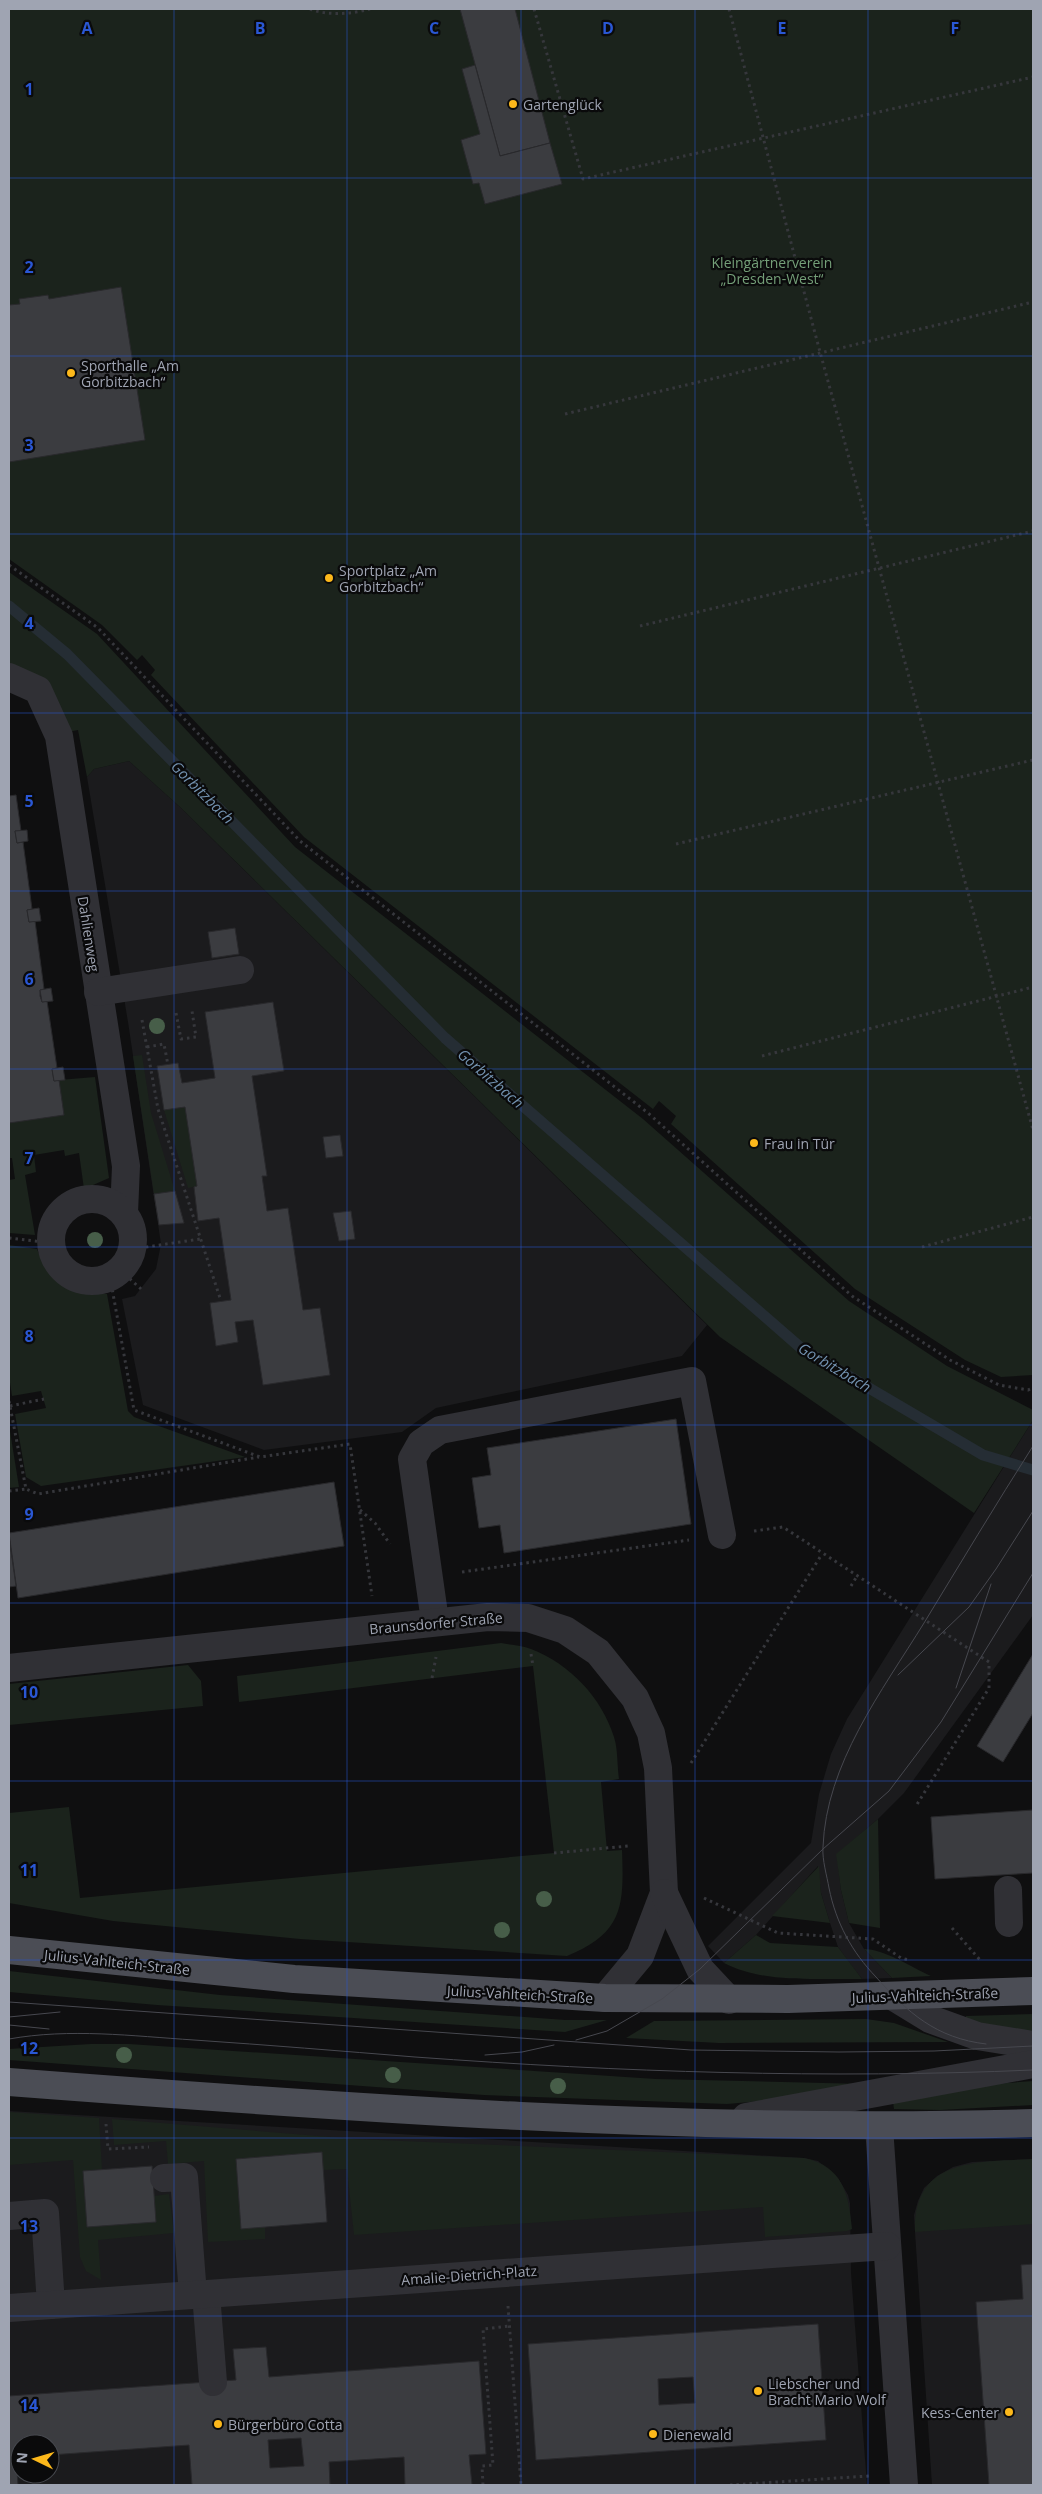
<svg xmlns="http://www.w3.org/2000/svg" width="1042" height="2494" viewBox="0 0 1042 2494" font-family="'Open Sans',sans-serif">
<rect width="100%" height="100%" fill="#0f0f10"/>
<g fill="#1b1b1d" fill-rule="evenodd">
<polygon points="129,761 180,807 707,1325 682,1356 436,1408 402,1432 264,1450 143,1405 122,1299 135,1296 156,1269 161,1244 128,1022 87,777 94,769"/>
<polygon points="1033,1420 1033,1615 904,1793 878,1819 837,1854 841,1890 849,1923 864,1949 892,1978 862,1979 851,1965 838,1947 830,1923 821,1893 818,1866 756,1935 724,1963 708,1946 811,1843 819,1794 831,1754 847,1719"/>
<path d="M9 2111 804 2158 818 2161 838 2178 848 2195 850 2203 851 2273 867 2485H9ZM20 2444H50V2474H20Z"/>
<polygon points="1033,2159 1033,2485 932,2485 915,2232 914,2215 918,2201 924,2188 937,2176 953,2167 972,2162"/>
</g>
<g fill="#1b231c">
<polygon points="9,9 1033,9 1033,1375 1001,1377 965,1360 855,1289 671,1124 676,1116 659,1101 653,1109 304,837 151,675 155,670 142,655 137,660 102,625 9,559"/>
<polygon points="9,572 97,634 295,847 643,1119 849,1301 947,1366 1033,1410 1033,1420 974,1513 720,1337 180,807 129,761 94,769 87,777 78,730 68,732 9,666"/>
<polygon points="142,1055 151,1113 175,1191 154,1194 133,1056"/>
<polygon points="95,1077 109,1178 84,1189 79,1153 65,1156 64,1150 34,1155 36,1172 25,1175 35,1235 9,1233 9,1180 15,1179 12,1158 9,1158 9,1123 64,1115 59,1080"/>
<polygon points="185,1107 197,1186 188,1188 164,1110"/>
<path d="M9 1245 37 1249C50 1284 72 1291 107 1294L128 1411 134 1417 245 1457 41 1486 26 1477 15 1414 46 1408 41 1391 12 1396 9 1376Z"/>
<polygon points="9,1425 19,1487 9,1488"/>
<path d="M501 1643C511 1645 522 1645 531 1649 570 1664 602 1698 614 1737 618 1749 617 1766 619 1779L601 1782 607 1851 622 1850C624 1905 624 1933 567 1956L300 1939 113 1921 9 1903V1813L69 1807 80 1898 554 1853 533 1666 239 1702 237 1676Z"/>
<polygon points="188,1665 201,1681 203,1706 9,1725 9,1684"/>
<polygon points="878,1819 880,1928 849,1923 841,1890 836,1854"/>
<polygon points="819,1866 821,1893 830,1923 772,1916"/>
<path d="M756 1935 770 1943 838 1947 862 1979C818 1978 764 1984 724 1963Z"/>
<path d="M864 1949C884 1949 911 1967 931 1976L892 1978Z"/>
<polygon points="9,1971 220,1995 565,2020 607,2020 565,2032 157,2005 9,1992"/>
<polygon points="1033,2014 1033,2036 966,2023 966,2016"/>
<polygon points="866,2019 894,2023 948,2042 719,2043 626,2038 654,2021"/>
<polygon points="91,2044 129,2044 656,2079 865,2084 783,2099 727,2104 484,2095 9,2060 9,2049"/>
<polygon points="1033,2081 1033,2105 940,2110 894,2109 893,2102 993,2084"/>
<polygon points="9,2112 99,2118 102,2169 83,2171 87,2227 156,2222 154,2196 169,2194 174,2233 98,2240 101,2280 86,2271 80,2257 73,2160 9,2165"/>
<path d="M112 2119 355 2139 804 2158C843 2166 849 2195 852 2229L847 2231 765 2237 763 2207 354 2235 347 2169 323 2170 322 2153 236 2159 241 2228 265 2227V2239L208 2242 204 2161 168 2164 166 2141 114 2145Z"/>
<path d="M1033 2159V2224L915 2232C913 2157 978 2162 1033 2159Z"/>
</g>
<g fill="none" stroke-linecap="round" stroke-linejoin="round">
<polyline stroke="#252d34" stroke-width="11" points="9,606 67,654 445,1038 801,1348 983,1455 1033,1470"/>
</g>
<g fill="#3b3c40" stroke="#29292c" fill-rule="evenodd">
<polygon points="460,9 515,9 550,143 500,156"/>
<polygon points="475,65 500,156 550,143 562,184 485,204 479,183 473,184 461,140 480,134 462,69"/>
<polygon points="121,287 145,440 9,462 9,305 20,304 19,299 48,295 49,299"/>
<polygon points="16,795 21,831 15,831 17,843 23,842 32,909 27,910 29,922 35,921 44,989 40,990 40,996 42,1002 47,1001 57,1068 52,1069 54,1081 59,1080 64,1115 9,1123 9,796"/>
<polygon points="27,830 28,841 17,843 15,831"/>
<polygon points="39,908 41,921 29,922 27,910"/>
<polygon points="235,928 239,954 212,958 208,932"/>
<polygon points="51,988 53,1001 42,1002 40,990"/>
<polygon points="273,1002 284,1071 252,1076 267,1176 262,1176 267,1211 288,1208 303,1310 320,1308 330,1375 263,1385 253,1320 235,1322 238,1342 216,1346 210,1303 231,1300 219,1218 198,1221 194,1187 197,1186 185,1107 164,1110 157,1066 178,1063 182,1083 215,1078 205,1012"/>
<polygon points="63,1067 65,1080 54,1081 52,1069"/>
<polygon points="340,1135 343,1156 326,1158 323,1137"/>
<polygon points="175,1191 184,1223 159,1225 154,1194"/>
<polygon points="351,1211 355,1239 339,1241 333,1213"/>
<polygon points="676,1419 691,1524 504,1553 500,1525 479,1528 472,1478 491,1475 487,1448"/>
<polygon points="334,1482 344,1546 18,1598 9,1533"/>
<polygon points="9,1538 16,1586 9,1587"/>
<polygon points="1033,1654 1033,1713 1003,1762 977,1746"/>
<polygon points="1033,1810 1033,1873 935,1879 931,1817"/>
<polygon points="322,2152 327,2222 241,2229 236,2159"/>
<polygon points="152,2166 156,2222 87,2227 83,2171"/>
<polygon points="1033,2264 1033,2485 989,2485 976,2302 1023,2299 1021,2265"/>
<path d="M818 2324 826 2440 536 2460 528 2344ZM693 2377 695 2403 659 2405 658 2379Z"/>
<path d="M266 2347 269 2377 479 2361 486 2454 469 2455 472 2485H405L404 2457 329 2462 330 2485H192L189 2445 50 2455V2444H20V2457H16L18 2485H9V2396L236 2380 233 2349ZM301 2438 304 2466 270 2468 268 2440Z"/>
</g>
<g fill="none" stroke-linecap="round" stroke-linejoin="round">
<g stroke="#36373c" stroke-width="3" stroke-dasharray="2.5 4" stroke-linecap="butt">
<path d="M310 9C328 16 352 14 370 9"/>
<polyline points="534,9 583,179 1033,77"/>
<polyline points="729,9 820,352 1033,1130"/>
<polyline points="565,414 1033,302"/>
<polyline points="9,565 98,628 300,841 648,1113 852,1296 950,1360 999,1385 1028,1390 1033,1388"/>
<polyline points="640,626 1033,531"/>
<polyline points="676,844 1033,760"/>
<polyline points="176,1013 181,1039 196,1037 192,1011"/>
<polyline points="142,1020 158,1109 221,1301"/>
<polyline points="147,1047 164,1044 168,1065"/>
<polyline points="762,1056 1033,987"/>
<polyline points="9,1238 51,1243"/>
<polyline points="922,1247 1033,1217"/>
<polyline points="133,1249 200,1239"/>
<polyline points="120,1270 141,1289"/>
<polyline points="110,1277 134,1410 260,1457 350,1444 372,1596"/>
<polyline points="9,1401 26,1489 38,1494 259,1457"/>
<polyline points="10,1406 44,1399"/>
<polyline points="9,1491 26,1489"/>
<polyline points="360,1510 375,1523 390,1544"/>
<polyline points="754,1531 783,1527 989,1662 989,1688 916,1806"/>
<polyline points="462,1572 689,1540"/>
<polyline points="851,1586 857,1576"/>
<polyline points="531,1654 533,1666"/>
<polyline points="432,1678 436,1657"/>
<polyline points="691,1763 822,1554"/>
<polyline points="554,1853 628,1846"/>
<polyline points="704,1898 778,1933 873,1939 901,1958 909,1960"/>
<polyline points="952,1928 980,1960"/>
<polyline points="106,2124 108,2149 149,2147"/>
<polyline points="508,2306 521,2485"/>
<polyline points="483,2485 482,2466 493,2465 483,2329 509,2326"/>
<polyline points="730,2485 869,2476"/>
</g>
<g stroke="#303035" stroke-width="28">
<polyline points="9,677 38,690 59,736 126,1166 124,1213"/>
<polyline points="98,992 240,970"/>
<circle cx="92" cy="1240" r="41"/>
<polyline points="435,1621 412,1459 421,1443 440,1430 692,1381 722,1535"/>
<polyline points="9,1668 488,1617 528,1618 565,1630 598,1652 635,1698 651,1733 658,1768 664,1893 640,1956 605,1998"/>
<polyline points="1008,1890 1009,1923"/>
<polyline points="664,1893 700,1969 729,2000"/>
<polyline points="894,1997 930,2019 977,2036 1033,2045"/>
<polyline points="746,2117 1033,2064"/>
<polyline points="879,2127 904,2485"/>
<polyline points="164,2178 184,2177 193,2295"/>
<polyline points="9,2216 45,2213 51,2305"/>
<polyline points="206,2294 213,2382"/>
<polyline points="9,2308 887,2246"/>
</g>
<g stroke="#4b4d55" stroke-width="28">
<polyline points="9,1950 294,1979 605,1998 788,1999 1033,1991"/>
<path d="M9 2082C350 2108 691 2133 1033 2123"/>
</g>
<g stroke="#47484f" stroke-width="1">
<polyline points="898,1675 969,1607 996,1569 1033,1511"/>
<polyline points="956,1688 991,1584"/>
<polyline points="9,2002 691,2050 839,2052 934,2051 1033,2046"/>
<polyline points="9,2017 60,2012"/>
<polyline points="9,2025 49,2029"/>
<path d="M9 2039C70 2028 132 2036 194 2040 268 2045 341 2051 415 2057 621 2072 827 2079 1033 2070"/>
<polyline points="576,2040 607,2031 662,1999 700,1969 823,1849 889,1791 941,1722 1033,1573"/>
<path d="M986 2044C936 2038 908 2013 876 1977 852 1952 836 1923 829 1888 827 1876 822 1860 823 1847 826 1764 882 1691 924 1623 960 1564 996 1504 1033 1446"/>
<polyline points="485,2055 522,2052 554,2045"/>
</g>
</g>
<g fill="#475e49">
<circle cx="157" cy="1026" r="8"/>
<circle cx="95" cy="1240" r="8"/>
<circle cx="544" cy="1899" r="8"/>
<circle cx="502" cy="1930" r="8"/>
<circle cx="124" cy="2055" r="8"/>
<circle cx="393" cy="2075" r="8"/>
<circle cx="558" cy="2086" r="8"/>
</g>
<path fill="none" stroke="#2a57d4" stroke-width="1" stroke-opacity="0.55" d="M174 9V2485M347 9V2485M521 9V2485M695 9V2485M868 9V2485M9 178H1033M9 356H1033M9 534H1033M9 713H1033M9 891H1033M9 1069H1033M9 1247H1033M9 1425H1033M9 1603H1033M9 1781H1033M9 1960H1033M9 2138H1033M9 2316H1033"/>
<g fill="#fcb81b" stroke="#0a0a0b" stroke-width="2">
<circle cx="513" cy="104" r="5"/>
<circle cx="71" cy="373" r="5"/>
<circle cx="329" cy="578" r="5"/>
<circle cx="754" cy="1143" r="5"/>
<circle cx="758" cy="2391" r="5"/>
<circle cx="1009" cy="2412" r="5"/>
<circle cx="218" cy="2424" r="5"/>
<circle cx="653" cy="2434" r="5"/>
</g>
<g text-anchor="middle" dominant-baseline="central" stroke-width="4.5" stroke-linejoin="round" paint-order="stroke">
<g font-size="14" fill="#9fa4b2" stroke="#0a0a0b" text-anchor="start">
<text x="523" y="104">Gartenglück</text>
<text x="81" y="365">Sporthalle „Am<tspan x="81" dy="16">Gorbitzbach“</tspan></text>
<text x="339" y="570">Sportplatz „Am<tspan x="339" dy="16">Gorbitzbach“</tspan></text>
<text x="764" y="1143">Frau in Tür</text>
<text x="768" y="2383">Liebscher und<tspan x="768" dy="16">Bracht Mario Wolf</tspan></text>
<text x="999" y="2412" text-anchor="end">Kess-Center</text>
<text x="228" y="2424">Bürgerbüro Cotta</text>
<text x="663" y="2434">Dienewald</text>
</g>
<g font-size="14" fill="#749f78" stroke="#0a0a0b">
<text x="772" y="262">Kleingärtnerverein<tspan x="772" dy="16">„Dresden-West“</tspan></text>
</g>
<g font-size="14" fill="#9fa4b2" stroke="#0a0a0b">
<text transform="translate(89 934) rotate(81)">Dahlienweg</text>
<text transform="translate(436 1623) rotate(-5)">Braunsdorfer Straße</text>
<text transform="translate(117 1962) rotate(6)">Julius-Vahlteich-Straße</text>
<text transform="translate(520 1994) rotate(3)">Julius-Vahlteich-Straße</text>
<text transform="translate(925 1995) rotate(-2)">Julius-Vahlteich-Straße</text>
<text transform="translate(469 2275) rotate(-4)">Amalie-Dietrich-Platz</text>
</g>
<g font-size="15" font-style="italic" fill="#7392b0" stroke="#0a0a0b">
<text transform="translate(203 792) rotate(45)">Gorbitzbach</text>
<text transform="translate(491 1078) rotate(41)">Gorbitzbach</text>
<text transform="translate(835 1367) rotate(31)">Gorbitzbach</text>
</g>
</g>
<g font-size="16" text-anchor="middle" font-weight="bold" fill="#2a57d4" stroke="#0a0a0b" stroke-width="4.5" stroke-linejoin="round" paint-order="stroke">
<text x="87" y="34">A</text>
<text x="260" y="34">B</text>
<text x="434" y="34">C</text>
<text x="608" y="34">D</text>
<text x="782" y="34">E</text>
<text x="955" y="34">F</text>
<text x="29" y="95">1</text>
<text x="29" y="273">2</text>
<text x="29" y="451">3</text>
<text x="29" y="629">4</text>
<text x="29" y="807">5</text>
<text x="29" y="985">6</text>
<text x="29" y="1164">7</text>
<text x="29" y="1342">8</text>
<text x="29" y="1520">9</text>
<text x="29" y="1698">10</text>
<text x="29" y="1876">11</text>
<text x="29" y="2054">12</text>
<text x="29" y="2232">13</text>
<text x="29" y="2411">14</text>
</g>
<rect width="1042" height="2494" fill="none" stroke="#9fa4b2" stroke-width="20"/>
<g transform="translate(35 2459) rotate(275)"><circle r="24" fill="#0a0a0b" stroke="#46484e"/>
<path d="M0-4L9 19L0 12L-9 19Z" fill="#fcb81b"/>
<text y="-8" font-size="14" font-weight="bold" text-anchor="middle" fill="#9fa4b2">N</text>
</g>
</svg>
